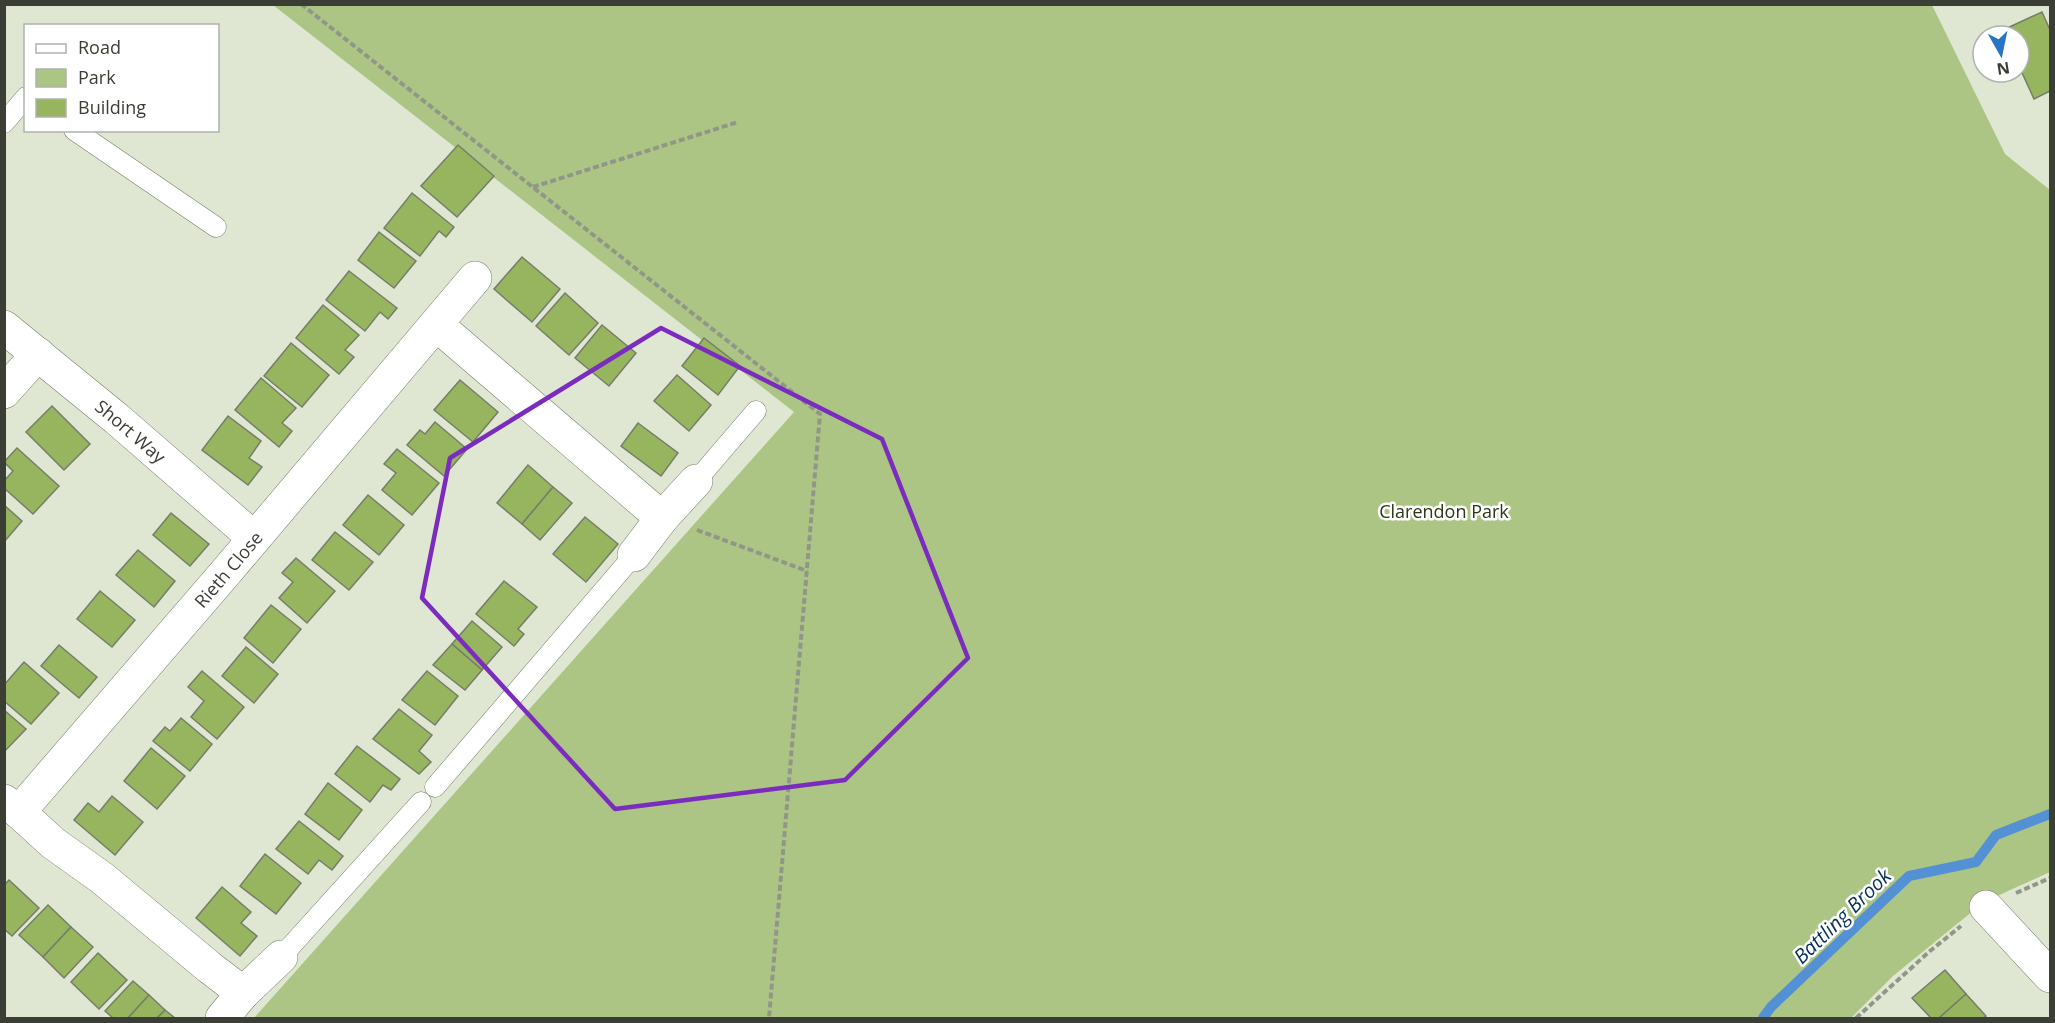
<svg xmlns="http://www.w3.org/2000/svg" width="2055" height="1023" viewBox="0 0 2055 1023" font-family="'Open Sans',sans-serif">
<rect width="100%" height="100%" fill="#dfe7d2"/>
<polygon fill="#adc584" points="273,5 1932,5 2005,154 2050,190 2050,872 1984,902 1893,976 1851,1018 254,1018 794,412"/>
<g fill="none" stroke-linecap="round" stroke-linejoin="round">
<polyline stroke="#5491d4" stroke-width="10" points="1763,1018 1771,1007 1909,876 1976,862 1996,835 2050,814"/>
</g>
<g fill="#97b55e" stroke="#767d6a" stroke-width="1.5">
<polygon points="2042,12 2050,30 2050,91 2034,99 2019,66 2019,36 2005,36 2003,30"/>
<polygon points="458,145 494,176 457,217 421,186"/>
<polygon points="412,193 454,227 446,237 439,231 420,256 384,228"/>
<polygon points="379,232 416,261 394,288 358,260"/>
<polygon points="522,257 560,289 532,322 494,289"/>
<polygon points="349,271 397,308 388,319 380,312 365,331 326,300"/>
<polygon points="565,293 598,323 569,355 536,326"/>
<polygon points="323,305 359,335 345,350 354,357 339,374 296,338"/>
<polygon points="602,325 636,353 609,386 575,358"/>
<polygon points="704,338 740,366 718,395 682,366"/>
<polygon points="291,343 329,375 302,407 264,376"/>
<polygon points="677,375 711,405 689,431 654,401"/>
<polygon points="261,378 296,408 282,423 292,431 279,447 235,410"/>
<polygon points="460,380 498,412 473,442 434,410"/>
<polygon points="52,406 90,444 64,470 26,432"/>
<polygon points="228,416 261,441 249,458 262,467 248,485 202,450"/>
<polygon points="435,422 467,449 444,476 407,445 420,430 425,434"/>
<polygon points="638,423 678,453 661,476 621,446"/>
<polygon points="17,448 59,486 33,514 4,488 4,481 13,471 4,462"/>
<polygon points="397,449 439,483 412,515 382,490 396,473 384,464"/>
<polygon points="528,465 553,487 522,524 497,503"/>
<polygon points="553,487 572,503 540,540 522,524"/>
<polygon points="368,495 404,525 379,555 343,525"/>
<polygon points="4,505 22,521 4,542"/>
<polygon points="171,513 209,544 190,566 153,535"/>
<polygon points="585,517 618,544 586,582 553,554"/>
<polygon points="335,532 373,562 349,590 312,560"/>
<polygon points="138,550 175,581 154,607 116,575"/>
<polygon points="296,558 335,591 307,623 279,598 293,582 282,573"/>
<polygon points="504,581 537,607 518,629 524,634 514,646 476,614"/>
<polygon points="100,591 135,620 112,647 77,619"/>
<polygon points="271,605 301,629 273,663 244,638"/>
<polygon points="472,621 502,647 482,670 452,644"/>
<polygon points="452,644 482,670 465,690 433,665"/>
<polygon points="59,645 97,677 79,698 41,666"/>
<polygon points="246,647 278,674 254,703 222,676"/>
<polygon points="24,662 59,693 31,724 4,701 4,685"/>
<polygon points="202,671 244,707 217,739 191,717 204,701 188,687"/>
<polygon points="427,671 458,696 435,725 402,700"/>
<polygon points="399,709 432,735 419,751 431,762 419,774 373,739"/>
<polygon points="4,710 26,729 4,752"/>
<polygon points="181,718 212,744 190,771 153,741 165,727 170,731"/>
<polygon points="357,746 400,779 391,790 383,785 370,802 335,774"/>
<polygon points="151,748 185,776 157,809 124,781"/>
<polygon points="328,783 362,810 339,840 305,814"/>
<polygon points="112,796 143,822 115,855 74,820 88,803 99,812"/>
<polygon points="299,821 343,856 332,870 319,860 308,874 276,849"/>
<polygon points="265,854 301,883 276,914 240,886"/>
<polygon points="9,880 39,908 12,936 4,929 4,885"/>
<polygon points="222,887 251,912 241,923 257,936 240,956 196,918"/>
<polygon points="48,905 71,927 43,957 19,935"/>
<polygon points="71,927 93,947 64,978 43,957"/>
<polygon points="98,953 127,980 99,1009 71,982"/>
<polygon points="1945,970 1966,994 1939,1018 1931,1018 1912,998"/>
<polygon points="133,981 149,995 128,1018 113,1018 105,1011"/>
<polygon points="1966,994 1986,1016 1983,1018 1939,1018"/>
<polygon points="149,995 165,1010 157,1018 128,1018"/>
<polygon points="165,1010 175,1018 157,1018"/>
</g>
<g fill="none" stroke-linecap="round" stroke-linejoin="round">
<g stroke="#767d6a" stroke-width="21">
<g id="lane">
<polyline points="4,123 26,97"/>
<polyline points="74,130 216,227"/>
<polyline points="696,481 756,411"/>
<polyline points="435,787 634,555"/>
<polyline points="281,957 421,802"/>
</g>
</g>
<g stroke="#767d6a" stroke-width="34">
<g id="street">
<polyline points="437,325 662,518"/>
<path id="s1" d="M4 327 117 419 254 538"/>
<polyline points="4,392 38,354"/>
<polyline points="634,555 662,518 696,481"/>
<path id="s2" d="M4 801 19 812 226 572 475 278"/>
<polyline points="19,812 53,843 102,878 209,967 243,993"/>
<polyline points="1986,907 2050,976"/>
<polyline points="222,1018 243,993 281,957"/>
</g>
</g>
<g stroke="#919788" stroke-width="4" stroke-dasharray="6 3" stroke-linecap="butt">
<polyline points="301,4 820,414 769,1018"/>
<polyline points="533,187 738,122"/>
<polyline points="697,530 807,571"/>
<polyline points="2016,893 2050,878"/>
<polyline points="1856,1018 1930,951 1961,926"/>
</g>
<use href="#lane" stroke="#fff" stroke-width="20"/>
<use href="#street" stroke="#fff" stroke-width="33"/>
</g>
<path fill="none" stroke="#7b2cbf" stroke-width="4.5" stroke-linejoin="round" d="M661 328 882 439 968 658 845 780 615 809 422 598 450 458Z"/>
<g text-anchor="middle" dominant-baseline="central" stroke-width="5" stroke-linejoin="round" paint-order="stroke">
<g font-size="18" fill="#3a3e35" stroke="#fff">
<text stroke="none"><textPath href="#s1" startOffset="164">Short Way</textPath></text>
<text stroke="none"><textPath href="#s2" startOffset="339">Rieth Close</textPath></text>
</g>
<g font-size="18" fill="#2c3813" stroke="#fff">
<text x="1444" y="511">Clarendon Park</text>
</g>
<g font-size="20" font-style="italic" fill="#022f5a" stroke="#fff">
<text transform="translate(1842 916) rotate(-44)">Battling Brook</text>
</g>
</g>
<rect width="2055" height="1023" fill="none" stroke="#3a3e35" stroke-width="12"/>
<rect x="24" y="24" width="195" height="108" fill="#ffffff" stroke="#b0b2ae" stroke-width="1.5"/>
<rect x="36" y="44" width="30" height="9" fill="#ffffff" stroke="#b0b2ae" stroke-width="1.5"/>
<text x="78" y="54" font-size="18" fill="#3a3e35">Road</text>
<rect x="36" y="69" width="30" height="18" fill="#adc584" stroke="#b0b2ae" stroke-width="1.5"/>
<text x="78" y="84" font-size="18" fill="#3a3e35">Park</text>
<rect x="36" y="99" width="30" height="18" fill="#97b55e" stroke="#b0b2ae" stroke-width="1.5"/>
<text x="78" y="114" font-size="18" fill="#3a3e35">Building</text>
<g transform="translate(2001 54) rotate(171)"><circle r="28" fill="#ffffff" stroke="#b0b2ae" stroke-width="1.5"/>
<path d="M0-4.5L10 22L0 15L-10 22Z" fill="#2775c5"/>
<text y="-9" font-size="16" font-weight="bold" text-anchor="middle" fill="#3a3e35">N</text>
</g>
</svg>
